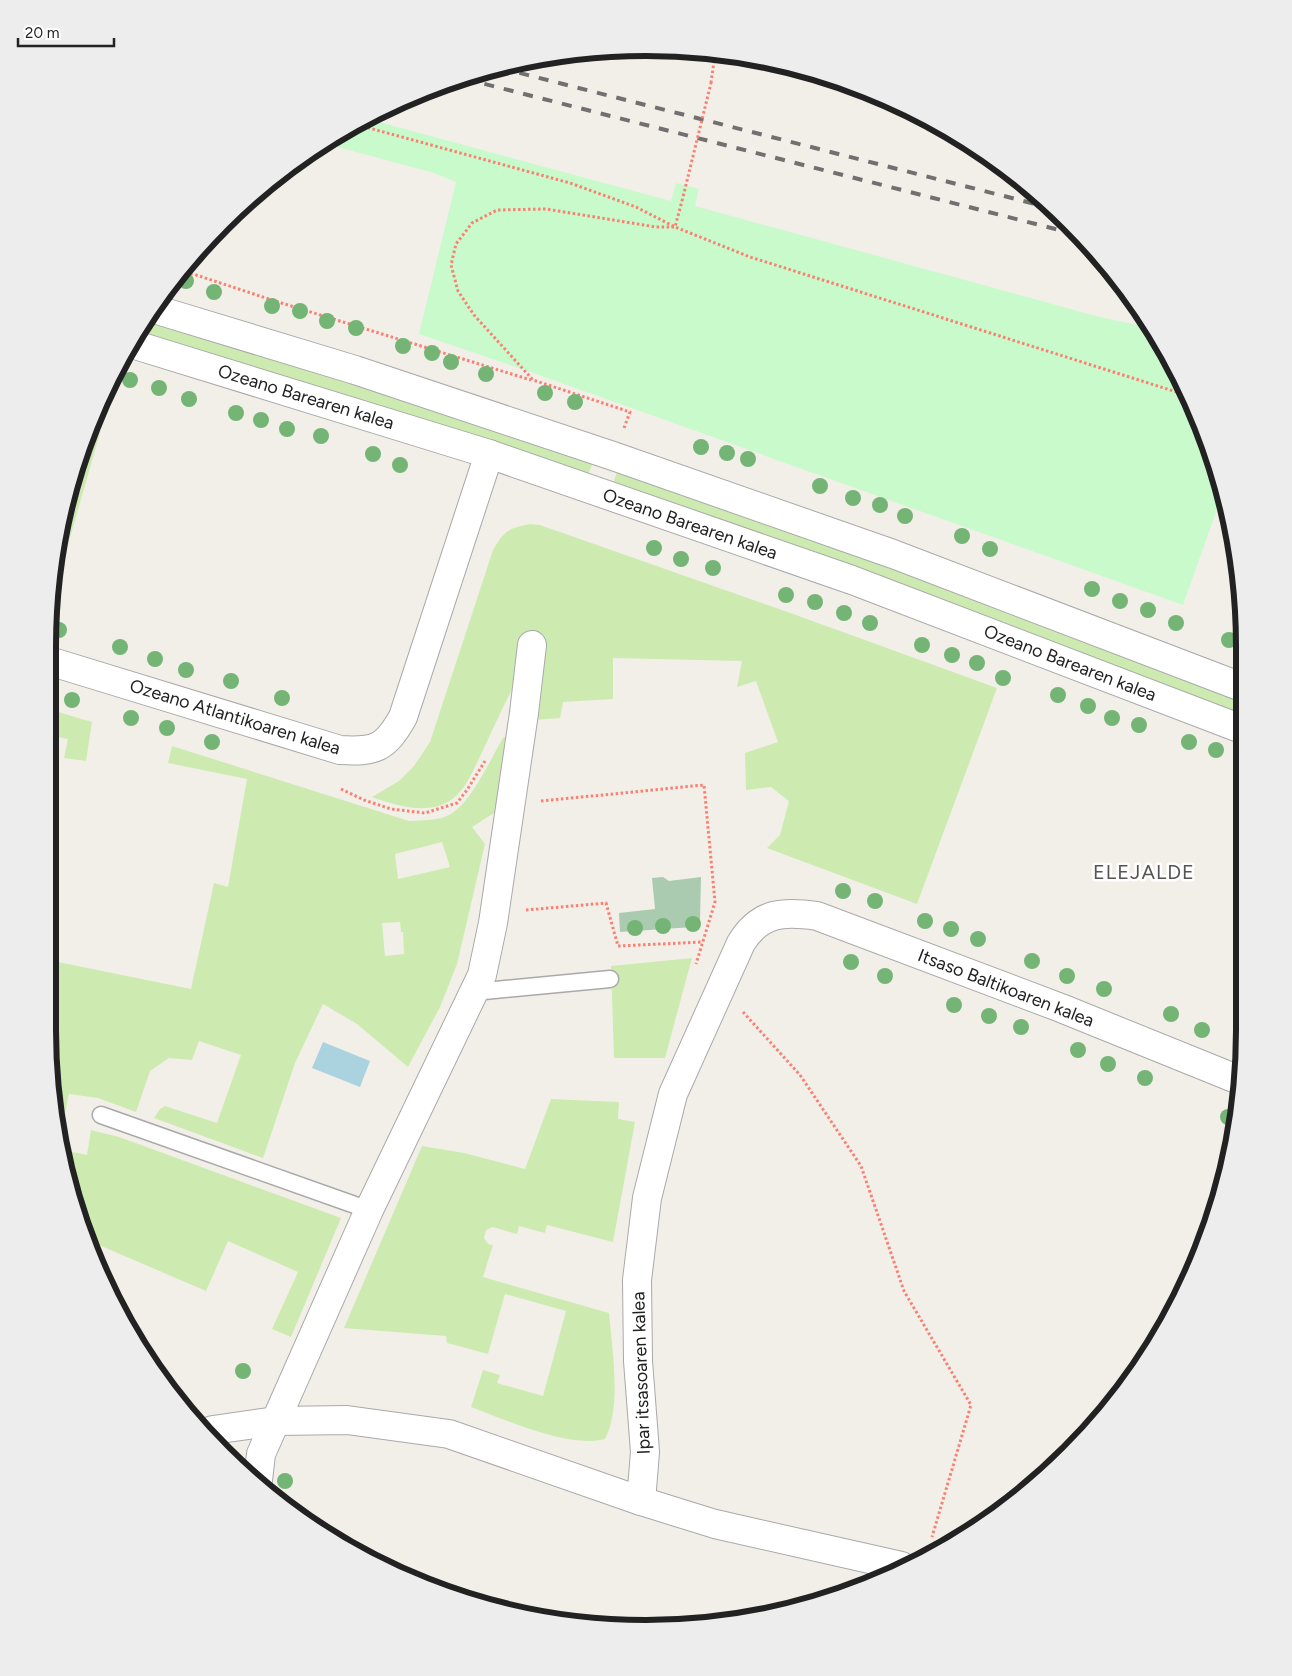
<svg xmlns="http://www.w3.org/2000/svg" width="1292" height="1676" viewBox="0 0 1292 1676" font-family="Figtree,sans-serif">
<rect width="100%" height="100%" fill="#f2efe9"/>
<g fill="#cdebb0" fill-rule="evenodd">
<polygon points="149,318 594,459 587,478 138,335"/>
<polygon points="106,389 112,391 49,611 68,491"/>
<polygon points="619,466 1239,697 1239,718 613,484"/>
<path d="M530 524 540 525 796 615 997 688 917 904 767 848 780 835 789 801 771 787 746 790 745 753 778 742 756 681 737 687 742 661 613 658V699L563 702 560 718 534 720 519 675C507 699 495 724 484 748 476 764 469 783 457 795 433 818 398 806 372 797L399 781 414 766 430 742 493 550C504 531 509 528 530 524Z"/>
<polygon points="48,709 92,722 86,761 64,758 68,739 48,735"/>
<path d="M508 735 497 811 472 827 485 844 457 964 440 1007 408 1067 357 1024 323 1004 295 1063 263 1158 154 1118 160 1109 165 1106 217 1123 241 1055 199 1041 192 1060 169 1058 150 1071 136 1112 98 1098 69 1094 61 1132 48 1030V960L191 989 214 883 228 887 247 779 168 763 172 746 409 821C422 820 439 821 451 814 472 801 490 760 503 738ZM442 842 450 867 398 879 395 854ZM400 922 401 932H403L404 954 385 956 382 923Z"/>
<polygon points="692,958 665,1058 614,1058 611,966"/>
<path d="M551 1099 619 1102 618 1119 635 1122 613 1242 547 1225 545 1233 519 1226 517 1234 493 1227 486 1230 484 1238 488 1244 493 1245 483 1277 609 1313C612 1348 622 1408 605 1439 569 1449 506 1420 471 1407L483 1370 500 1375 497 1383 543 1396 566 1311 505 1294 488 1354 447 1343 446 1336 344 1328 422 1146 464 1153 525 1169Z"/>
<polygon points="91,1130 119,1137 341,1218 291,1337 272,1329 298,1272 228,1241 206,1291 92,1242 68,1185 63,1150 87,1155"/>
</g>
<polygon fill="#aacbaf" points="663,877 669,881 701,877 700,920 693,927 620,932 619,913 655,909 652,878"/>
<polygon fill="#c8facc" points="368,119 671,201 676,183 699,189 695,206 1100,317 1151,328 1213,453 1222,495 1183,605 539,375 419,334 456,182 434,173 323,143"/>
<polygon fill="#aad3df" points="323,1042 370,1061 360,1087 312,1068"/>
<g fill="none" stroke-linecap="round" stroke-linejoin="round">
<g stroke="#a9a9a9" stroke-width="19">
<g id="service">
<polyline points="474,992 610,979"/>
<polyline points="101,1115 369,1210"/>
</g>
</g>
<g stroke="#a9a9a9" stroke-width="30">
<g id="minor">
<polyline points="154,309 355,370 613,456 893,554 1239,686"/>
<polyline points="132,344 489,454 852,580 1239,728"/>
<path d="M49 661 340 750C375 752 385 749 403 717L489 454"/>
<polyline points="207,1432 213,1430 276,1421 347,1420 449,1434 641,1501 715,1524 901,1566"/>
<polyline points="258,1480 261,1454 369,1210 482,975 493,923 524,713 532,645"/>
<path d="M641 1501 645 1452 638 1361 637 1280 647 1198 673 1094 741 943C760 912 783 911 817 916L1061 1008 1239 1080"/>
</g>
</g>
<g stroke="#fa8072" stroke-width="3" stroke-dasharray="2.5 2.5" stroke-linecap="butt">
<polyline points="711,83 715,54"/>
<polyline points="358,125 570,183 636,207 675,227 750,257 1183,394"/>
<polyline points="181,270 275,301 531,380"/>
<polyline points="624,428 630,412 533,380 474,315 458,291 451,265 456,244 472,223 497,210 546,209 656,227 675,227 682,201"/>
<polyline points="341,789 364,800 391,809 425,813 457,803 467,790 485,761"/>
<polyline points="541,801 704,785 715,902 696,964"/>
<polyline points="526,910 606,903 618,946 703,942"/>
<polyline points="743,1012 800,1075 861,1166 904,1291 971,1405 932,1537"/>
</g>
<use href="#service" stroke="#fff" stroke-width="16"/>
<use href="#minor" stroke="#fff" stroke-width="28"/>
<g stroke="#707070" stroke-width="4" stroke-dasharray="10 10" stroke-linecap="butt">
<polyline points="500,68 1051,208"/>
<polyline points="465,79 1079,235"/>
</g>
<polyline stroke="#fa8072" stroke-width="3" stroke-dasharray="2.5 2.5" stroke-linecap="butt" points="682,201 711,83"/>
</g>
<g fill="#74b475">
<circle cx="186" cy="281" r="8"/>
<circle cx="214" cy="292" r="8"/>
<circle cx="272" cy="306" r="8"/>
<circle cx="300" cy="311" r="8"/>
<circle cx="327" cy="321" r="8"/>
<circle cx="356" cy="328" r="8"/>
<circle cx="403" cy="346" r="8"/>
<circle cx="432" cy="353" r="8"/>
<circle cx="451" cy="362" r="8"/>
<circle cx="486" cy="374" r="8"/>
<circle cx="130" cy="380" r="8"/>
<circle cx="159" cy="388" r="8"/>
<circle cx="545" cy="393" r="8"/>
<circle cx="189" cy="399" r="8"/>
<circle cx="575" cy="402" r="8"/>
<circle cx="236" cy="413" r="8"/>
<circle cx="261" cy="420" r="8"/>
<circle cx="287" cy="429" r="8"/>
<circle cx="321" cy="436" r="8"/>
<circle cx="701" cy="447" r="8"/>
<circle cx="727" cy="453" r="8"/>
<circle cx="373" cy="454" r="8"/>
<circle cx="748" cy="459" r="8"/>
<circle cx="400" cy="465" r="8"/>
<circle cx="820" cy="486" r="8"/>
<circle cx="853" cy="498" r="8"/>
<circle cx="880" cy="505" r="8"/>
<circle cx="905" cy="516" r="8"/>
<circle cx="962" cy="536" r="8"/>
<circle cx="654" cy="548" r="8"/>
<circle cx="990" cy="549" r="8"/>
<circle cx="681" cy="559" r="8"/>
<circle cx="713" cy="568" r="8"/>
<circle cx="1092" cy="589" r="8"/>
<circle cx="786" cy="595" r="8"/>
<circle cx="1120" cy="601" r="8"/>
<circle cx="815" cy="602" r="8"/>
<circle cx="1148" cy="610" r="8"/>
<circle cx="844" cy="613" r="8"/>
<circle cx="870" cy="623" r="8"/>
<circle cx="1176" cy="623" r="8"/>
<circle cx="59" cy="630" r="8"/>
<circle cx="1229" cy="640" r="8"/>
<circle cx="922" cy="645" r="8"/>
<circle cx="120" cy="647" r="8"/>
<circle cx="952" cy="655" r="8"/>
<circle cx="155" cy="659" r="8"/>
<circle cx="977" cy="663" r="8"/>
<circle cx="186" cy="670" r="8"/>
<circle cx="1003" cy="678" r="8"/>
<circle cx="231" cy="681" r="8"/>
<circle cx="1058" cy="695" r="8"/>
<circle cx="282" cy="698" r="8"/>
<circle cx="72" cy="700" r="8"/>
<circle cx="1088" cy="706" r="8"/>
<circle cx="131" cy="718" r="8"/>
<circle cx="1112" cy="718" r="8"/>
<circle cx="1139" cy="725" r="8"/>
<circle cx="167" cy="728" r="8"/>
<circle cx="212" cy="742" r="8"/>
<circle cx="1189" cy="742" r="8"/>
<circle cx="1216" cy="750" r="8"/>
<circle cx="843" cy="891" r="8"/>
<circle cx="875" cy="901" r="8"/>
<circle cx="925" cy="921" r="8"/>
<circle cx="693" cy="924" r="8"/>
<circle cx="663" cy="926" r="8"/>
<circle cx="635" cy="928" r="8"/>
<circle cx="951" cy="929" r="8"/>
<circle cx="978" cy="939" r="8"/>
<circle cx="1032" cy="961" r="8"/>
<circle cx="851" cy="962" r="8"/>
<circle cx="885" cy="976" r="8"/>
<circle cx="1067" cy="976" r="8"/>
<circle cx="1104" cy="989" r="8"/>
<circle cx="954" cy="1005" r="8"/>
<circle cx="1171" cy="1014" r="8"/>
<circle cx="989" cy="1016" r="8"/>
<circle cx="1021" cy="1027" r="8"/>
<circle cx="1202" cy="1030" r="8"/>
<circle cx="1078" cy="1050" r="8"/>
<circle cx="1108" cy="1064" r="8"/>
<circle cx="1145" cy="1078" r="8"/>
<circle cx="1228" cy="1117" r="8"/>
<circle cx="243" cy="1371" r="8"/>
<circle cx="285" cy="1481" r="8"/>
</g>
<g text-anchor="middle" dominant-baseline="central" stroke-width="5" stroke-linejoin="round" paint-order="stroke">
<g font-size="18" fill="#222" stroke="#fff">
<text transform="translate(306 397) rotate(17)">Ozeano Barearen kalea</text>
<text transform="translate(690 524) rotate(19)">Ozeano Barearen kalea</text>
<text transform="translate(1070 663) rotate(21)">Ozeano Barearen kalea</text>
<text transform="translate(235 717) rotate(17)">Ozeano Atlantikoaren kalea</text>
<text transform="translate(1006 988) rotate(21)">Itsaso Baltikoaren kalea</text>
<text transform="translate(641 1373) rotate(-92)">Ipar itsasoaren kalea</text>
</g>
<g font-size="20" letter-spacing="1" fill="#555" stroke="#fff">
<text x="1144" y="872">ELEJALDE</text>
</g>
</g>
<path d="M0 0H1292V1676H0ZM646 56H646A590 590 0 0 1 1236 646V1030A590 590 0 0 1 646 1620H646A590 590 0 0 1 56 1030V646A590 590 0 0 1 646 56Z" fill="#ededed" fill-rule="evenodd"/>
<path fill="none" stroke="#222" stroke-width="6" d="M646 56H646A590 590 0 0 1 1236 646V1030A590 590 0 0 1 646 1620H646A590 590 0 0 1 56 1030V646A590 590 0 0 1 646 56Z"/>
<path d="M18 38v8h96v-8" fill="none" stroke="#222222" stroke-width="2.5"/>
<text x="25" y="38" font-size="15" fill="#222222" stroke="#ffffff" stroke-width="4" paint-order="stroke">20 m</text>
</svg>
